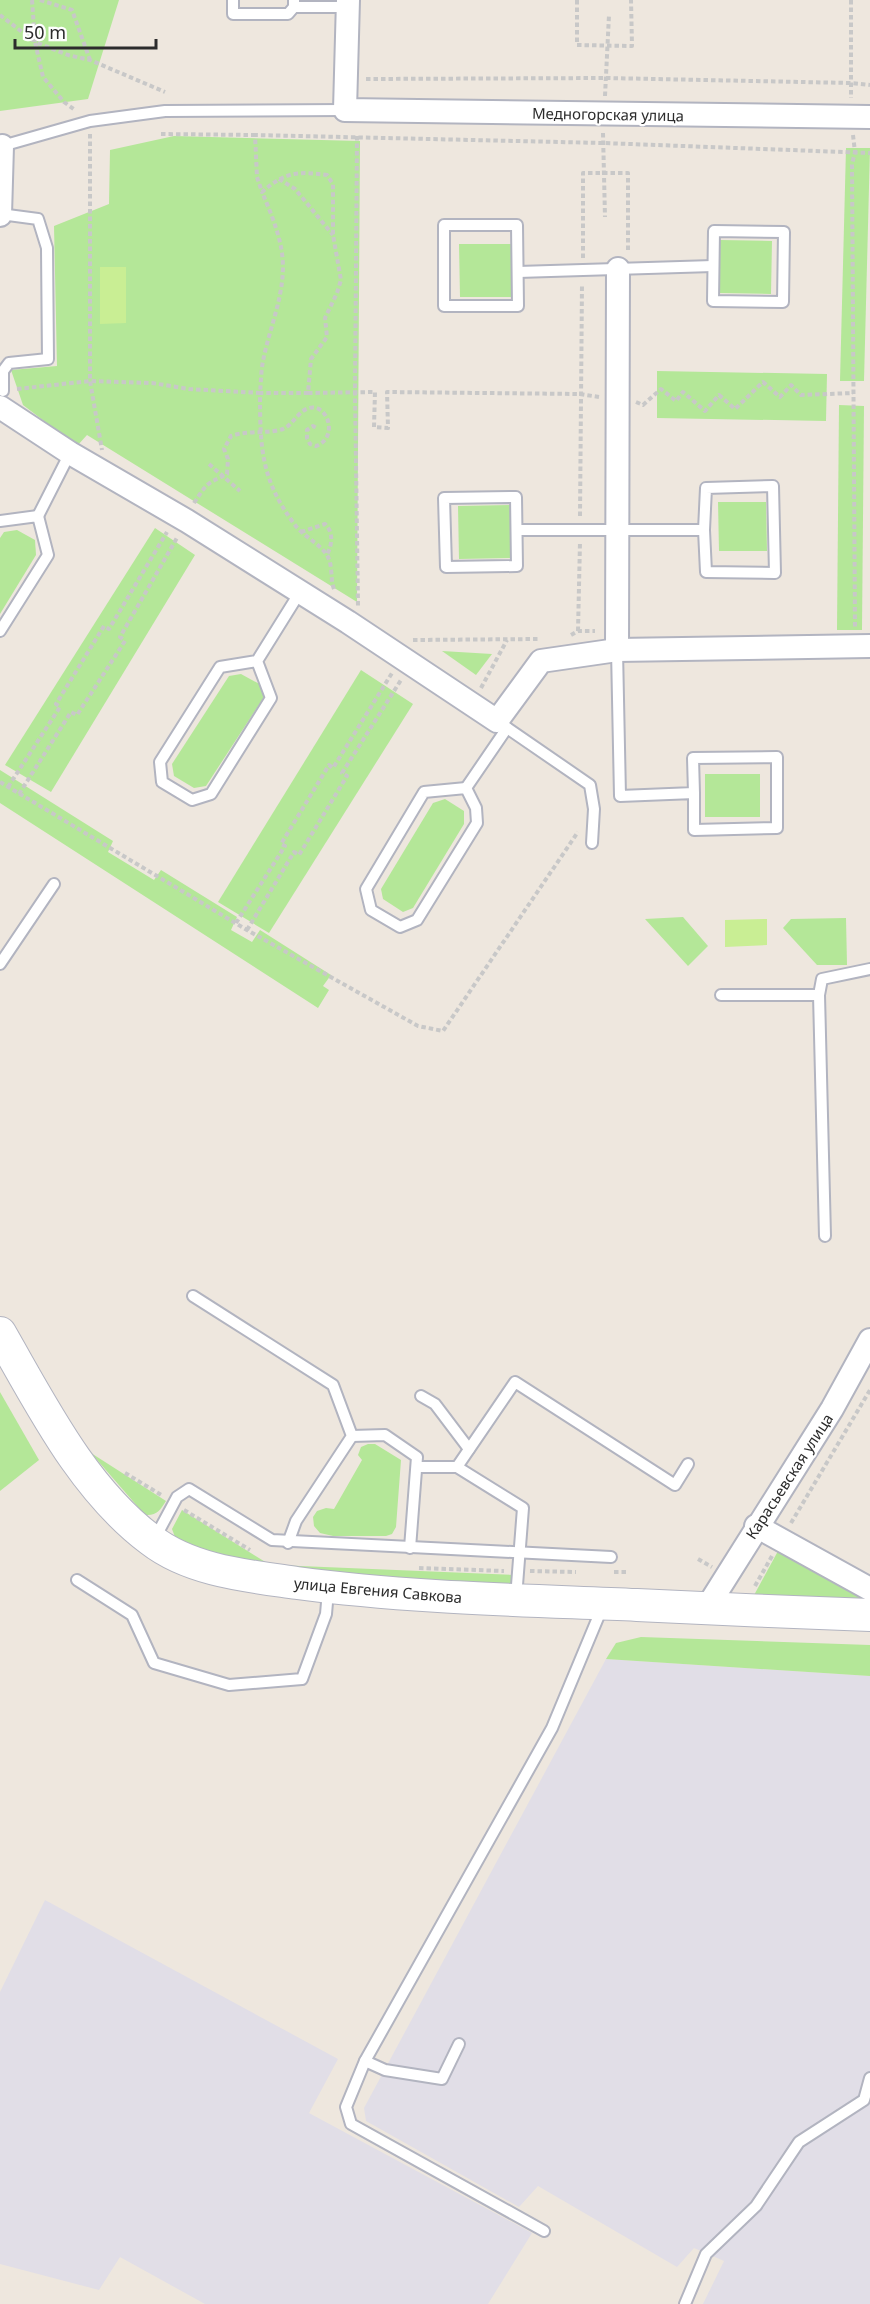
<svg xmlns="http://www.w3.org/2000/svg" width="870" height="2304" viewBox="0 0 870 2304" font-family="'Noto Sans',sans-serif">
<rect width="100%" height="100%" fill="#eee7de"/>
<g fill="#e1dee7">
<polygon points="606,1659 870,1676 870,2304 703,2304 724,2261 694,2248 677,2267 538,2186 519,2207 366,2121 364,2108"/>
<polygon points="45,1900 338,2059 309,2113 532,2233 488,2304 205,2304 120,2257 99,2290 0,2264 0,1992"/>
</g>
<g fill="#b4e798">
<polygon points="0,0 119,0 88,99 0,111"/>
<polygon points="174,136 360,141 357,602 87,435 77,446 23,405 11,370 57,366 54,226 109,204 110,150"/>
<polygon points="846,148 870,148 864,381 840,381"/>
<polygon points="720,240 772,241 771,294 719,293"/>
<polygon points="459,244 512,244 512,297 460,297"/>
<polygon points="657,371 827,374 826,421 657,418"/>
<polygon points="839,405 864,406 862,630 837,630"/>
<polygon points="718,502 766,502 767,551 719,551"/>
<polygon points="510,505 511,558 459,559 458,506"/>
<polygon points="155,528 195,555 51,792 5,765"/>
<polygon points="17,530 35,540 36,555 0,614 0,538 4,532"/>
<polygon points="442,651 492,654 476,675"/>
<polygon points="361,670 413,704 269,933 218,902"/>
<polygon points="241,674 263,686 264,697 206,786 194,788 174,776 172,764 229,676"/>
<polygon points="0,770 113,841 108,852 154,880 161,870 237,917 231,930 252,942 260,930 331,975 323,986 329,990 318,1008 0,803"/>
<rect x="705" y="774" width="55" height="43"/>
<polygon points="445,799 464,811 464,824 413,908 403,912 383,899 381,889 433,803"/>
<polygon points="683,917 708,946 688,966 645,919"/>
<polygon points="846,918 847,965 817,965 783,928 791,919"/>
<polygon points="0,1392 39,1460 0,1491"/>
<polygon points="368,1444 375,1444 401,1460 396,1527 392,1534 386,1536 333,1536 320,1533 314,1526 313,1517 317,1511 326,1508 334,1509 362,1460 358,1455 361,1447"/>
<path d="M91 1453 166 1501C160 1510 157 1516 145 1515Z"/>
<polygon points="182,1510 267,1563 276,1565 514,1575 510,1588 255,1567 180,1541 175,1537 172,1529"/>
<polygon points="778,1551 870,1599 753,1597"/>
<polygon points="641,1637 870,1645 870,1676 606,1659 616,1643"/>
</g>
<g fill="#c9ee94">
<polygon points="100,267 126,267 126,323 100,324"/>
<polygon points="767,919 767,945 725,947 725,920"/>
</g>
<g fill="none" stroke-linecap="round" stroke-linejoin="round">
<g stroke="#b2b4c0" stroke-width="14">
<g id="service">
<polyline points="233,0 233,14 288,14 294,7 294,0"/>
<polyline points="294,7 348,7"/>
<polyline points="2,146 90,121 165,111 345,110"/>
<polygon points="444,225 517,225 518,306 444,306"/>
<polygon points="714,231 784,232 783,302 713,301"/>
<polyline points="518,272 713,266"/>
<polyline points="0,388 3,391 3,371 9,363 48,359 47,248 38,219 0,214"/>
<polygon points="773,486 775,573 706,572 704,530 706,488"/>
<polygon points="516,497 517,566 446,567 444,498"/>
<polyline points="38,516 70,453"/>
<polyline points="0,521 38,516 48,555 0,631"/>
<polyline points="517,530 704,530"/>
<polyline points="617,650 620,796 694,793 693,758 777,757 777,828 694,830 694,793"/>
<polyline points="257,661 271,698 211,794 192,800 162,782 160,762 220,667 257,661 300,592"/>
<polyline points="497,721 590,785 594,809 592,843"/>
<polygon points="466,788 476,808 477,823 417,920 400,927 371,910 366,889 424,792"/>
<polyline points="466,788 507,728"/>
<polyline points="0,964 54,884"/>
<polyline points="721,995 819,995 822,979 870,969"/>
<polyline points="819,995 825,1236"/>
<polyline points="193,1296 333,1385 352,1436 296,1521 288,1543"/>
<polyline points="421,1396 435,1404 469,1449"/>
<polyline points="352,1436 385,1435 417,1457 410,1548"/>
<polyline points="417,1467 457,1467"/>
<polyline points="154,1540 177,1497 189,1489 272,1540 611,1557"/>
<polyline points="77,1580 132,1615 154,1663 229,1685 302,1679 326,1614 328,1591"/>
<polyline points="516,1598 523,1508 457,1467 515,1382 675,1485 688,1464"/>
<polyline points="365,2061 385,2070 442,2079 459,2044"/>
<polyline points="544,2231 351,2124 346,2107 365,2061 552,1728 602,1608"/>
<polyline points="685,2304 706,2254 756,2206 799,2142 864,2100 870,2078"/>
</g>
</g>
<g stroke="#b2b4c0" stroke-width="26">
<g id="minor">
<polyline points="348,0 345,110 870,117"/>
<polyline points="0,215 2,146"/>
<polyline points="0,407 70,453 187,521 348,622 497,721 541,661 617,650 870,646"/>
<polyline points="617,650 618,269"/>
<polyline points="756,1526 870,1589"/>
<polyline points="706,1609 832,1409 870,1340"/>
</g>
</g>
<g stroke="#b2b4c0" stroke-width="34">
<path id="secondary" d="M0 1333C42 1406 83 1489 151 1540 191 1571 248 1576 297 1583 410 1598 524 1600 637 1605 715 1609 792 1612 870 1615"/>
</g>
<g stroke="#c8c8c8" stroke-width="4" stroke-dasharray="4.5 3" stroke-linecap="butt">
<polyline points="32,0 35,42 68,55 90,60 165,92"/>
<polyline points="40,0 72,10 90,60"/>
<polyline points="577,0 577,45 632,46 631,0"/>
<polyline points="851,0 851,98"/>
<polyline points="0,15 35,42 43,77 64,102 75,110"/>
<polyline points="366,79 606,78 851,83 870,85"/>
<polyline points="605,96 609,15"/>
<polyline points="603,133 605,217"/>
<polyline points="90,134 90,381 102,450"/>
<polyline points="161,134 255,135"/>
<polyline points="853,135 855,152 852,164 855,628"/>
<polyline points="357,136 355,392 358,606"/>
<polyline points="279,179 295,189 333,235"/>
<polyline points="583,258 583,173 628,173 628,252"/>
<path d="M17 389 90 381 152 383 189 389 260 393C261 383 261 371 263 361 270 325 287 291 282 253 279 232 270 211 262 192"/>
<polyline points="308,393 375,392 374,427 388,428 387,392 580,394 599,397"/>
<polyline points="636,402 643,405 661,389 676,401 683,392 705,411 719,395 735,409 763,382 780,397 791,385 801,395 853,393"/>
<polyline points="209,464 240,491"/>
<path d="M194 503C208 482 205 485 227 474L228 459 224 449 231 436C249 430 269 434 283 429 293 425 298 411 309 408 328 403 339 438 316 446L310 444 307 438V430L313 426 318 429"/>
<polyline points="580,516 582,284"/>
<path d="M301 532 325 524C334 533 332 544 327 555"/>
<path d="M334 589C330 579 333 567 328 557 322 545 304 537 295 525 261 480 260 448 260 393H308L311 359 327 337 325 318 337 293 341 280 333 235V184L327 175C297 171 285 172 262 192L257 177 255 135 603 143 870 153"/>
<polyline points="578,631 580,542"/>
<polyline points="571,635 578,631 595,631"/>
<polyline points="413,640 540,639"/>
<polyline points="481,688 507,640"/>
<polyline points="0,782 247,930 418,1026 443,1031 578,832"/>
<polyline points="8,787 60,707 56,704 104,626 109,629 167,532"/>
<polyline points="19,794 71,712 77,715 125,641 120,637 178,536"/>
<polyline points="236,923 285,846 281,844 329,765 333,768 392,673"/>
<polyline points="247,930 294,852 299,855 347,776 342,773 401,680"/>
<polyline points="125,1473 163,1496"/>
<polyline points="184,1510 250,1550"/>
<polyline points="791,1523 870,1390"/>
<polyline points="698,1559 712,1567"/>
<polyline points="419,1568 504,1571"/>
<polyline points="530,1571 576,1572"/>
<polyline points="614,1572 627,1572"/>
<polyline points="755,1586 772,1556"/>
</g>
<use href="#service" stroke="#fff" stroke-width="10"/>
<use href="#minor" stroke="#fff" stroke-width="22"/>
<use href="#secondary" stroke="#fff" stroke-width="32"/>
</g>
<g text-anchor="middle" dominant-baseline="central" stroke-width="4.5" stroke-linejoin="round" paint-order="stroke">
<g font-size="15" fill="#2c2c2c" stroke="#fff">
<text transform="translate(608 114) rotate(1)">Медногорская улица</text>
<text transform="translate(789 1476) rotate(-57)">Карасьевская улица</text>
<text transform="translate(378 1590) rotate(5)">улица Евгения Савкова</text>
</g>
</g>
<path d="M15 39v9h141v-9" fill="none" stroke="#2c2c2c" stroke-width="3"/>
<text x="24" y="39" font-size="18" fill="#2c2c2c" stroke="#ffffff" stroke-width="4.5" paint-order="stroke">50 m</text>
</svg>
